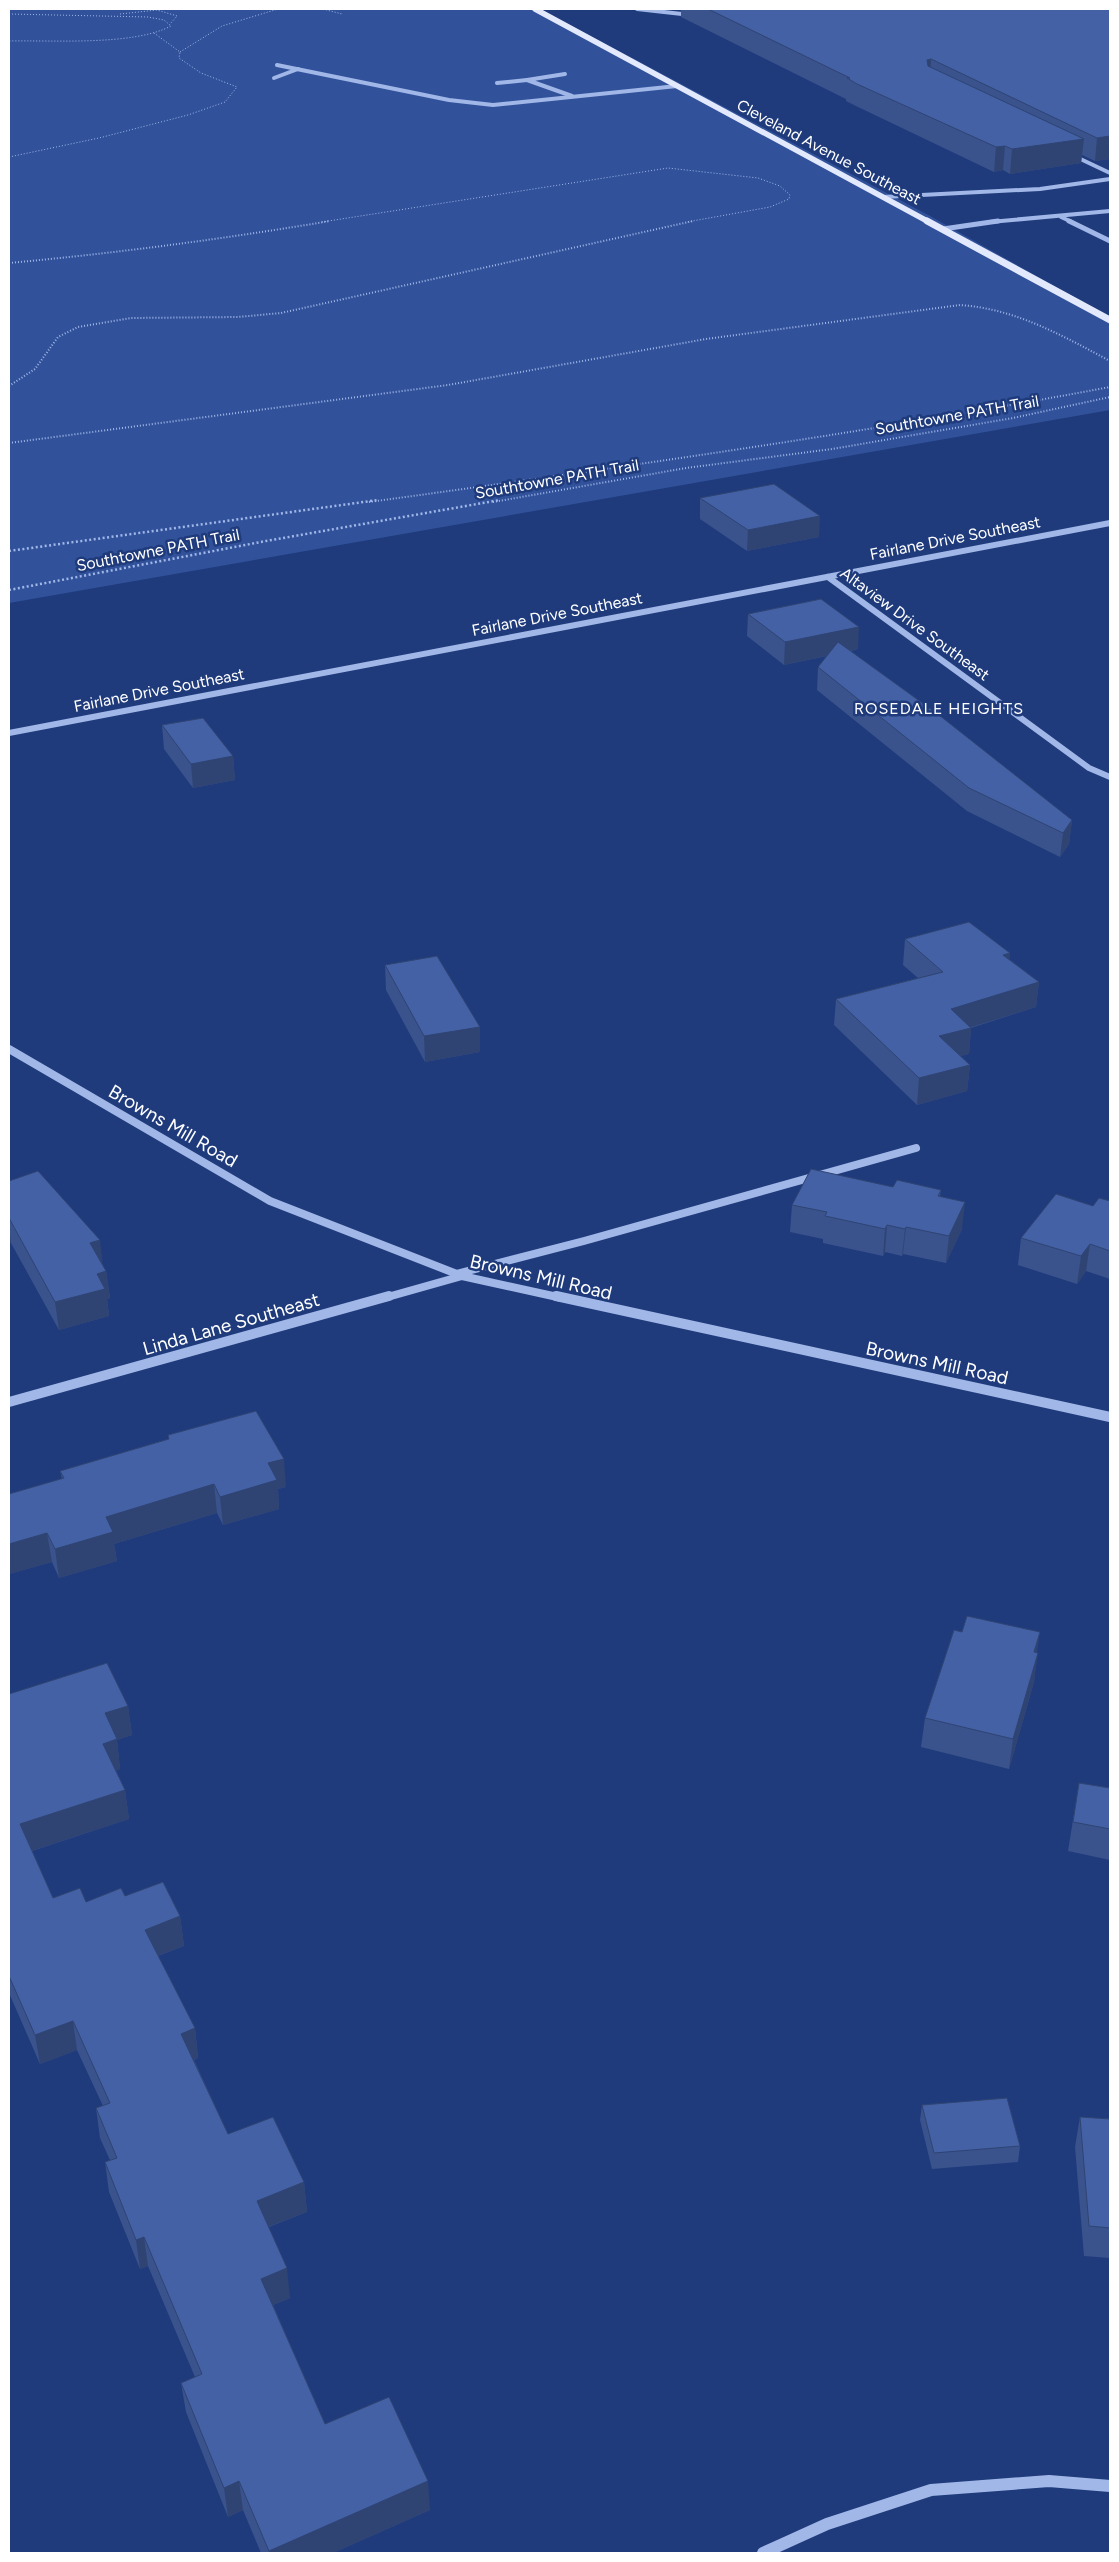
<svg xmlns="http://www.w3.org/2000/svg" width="1119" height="2562" viewBox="0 0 1119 2562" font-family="Figtree,sans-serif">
<rect width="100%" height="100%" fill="#1f3b7c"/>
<polygon fill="#31529b" points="9,9 540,9 930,216 1072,296 1110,320 1110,410 9,603"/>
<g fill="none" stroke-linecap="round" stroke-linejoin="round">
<g stroke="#a1b7e7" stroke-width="1" stroke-dasharray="1 2" stroke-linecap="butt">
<polyline points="323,9 342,14"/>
<path d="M9 14 148 17 164 20 171 26C133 46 53 40 9 41"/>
<polyline points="120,14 157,10 177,16 170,24"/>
<polyline points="180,52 222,26 278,9"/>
<polyline points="9,157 99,138 188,115 225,102 237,87 201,73 179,58 180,52 154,33"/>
<polyline points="322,222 668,168 758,178 780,186 790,195 789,199 770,207 687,222"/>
</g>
<g stroke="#a1b7e7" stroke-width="2" stroke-dasharray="1 2" stroke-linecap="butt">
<path d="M9 263C117 253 223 239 330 221"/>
<polyline points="9,386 35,369 58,337 78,327 131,318 238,317 281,313 693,221"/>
<path d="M9 443 448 385 706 339 960 305C1016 309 1061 335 1110 361"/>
<path d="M369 502C617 468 864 433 1110 387"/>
<polyline points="493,502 686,468 832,449 1013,418 1110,397"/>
</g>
<g stroke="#a1b7e7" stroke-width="2.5" stroke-dasharray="2 2.5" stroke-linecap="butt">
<polyline points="9,551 378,500"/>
<polyline points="9,590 266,541 500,500"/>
</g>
<g stroke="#a1b7e7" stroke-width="4">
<polyline points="637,9 691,15"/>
<polyline points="277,65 449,100 493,105 677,86"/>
<polyline points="565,74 527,80 572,96"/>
<polyline points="274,78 298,69"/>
<polyline points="497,83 527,80"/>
<polyline points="1072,155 1110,173"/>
<polyline points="883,197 1040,189 1110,179"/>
<polyline points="1061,217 1072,222"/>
<polyline points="990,222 1110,211"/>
</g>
<g stroke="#a1b7e7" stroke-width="5">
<polyline points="1069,221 1110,241"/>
<polyline points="943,229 998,221"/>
</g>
<g stroke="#a1b7e7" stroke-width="6">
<polyline points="828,577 1089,768 1110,777"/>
<polyline points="9,733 1110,523"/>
</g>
<g stroke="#a1b7e7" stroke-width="8">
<polyline points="9,1049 270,1201 462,1276 562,1298"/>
<polyline points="456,1274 584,1241 916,1148"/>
<polyline points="384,1298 462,1276"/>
</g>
<g stroke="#a1b7e7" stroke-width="10">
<polyline points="556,1296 1110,1417"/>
<polyline points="9,1402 389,1296"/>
</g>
<polyline stroke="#a1b7e7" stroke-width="12" points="763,2553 827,2524 931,2490 1049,2481 1110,2486"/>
<polyline stroke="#e3e9fd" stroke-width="5.5" points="535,9 929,222"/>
<polyline stroke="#e3e9fd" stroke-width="7" points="927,221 1110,320"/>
</g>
<g fill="#3a538d">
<polygon points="674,9 1110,9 1110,159 1095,161 1082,155 1081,163 1010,174 1003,170 994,172 856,106 846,101 846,99 681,17 681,9"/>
<polygon points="700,498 819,537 747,551 700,519"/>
<polygon points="748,614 858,649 851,651 1072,820 1069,844 1060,857 967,811 817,690 818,667 827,656 784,665 747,636"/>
<polygon points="162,725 233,756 235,780 193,788 164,749"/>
<polygon points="905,939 1010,953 1009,959 1039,982 1036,1007 971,1028 969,1054 960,1056 970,1065 967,1091 917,1105 834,1025 836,999 918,978 903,965"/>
<polygon points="385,965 480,1052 425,1062 386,990"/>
<polygon points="9,1181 103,1265 106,1271 110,1298 107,1299 109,1316 59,1330 11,1243 9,1243"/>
<polygon points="893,1187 941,1190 940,1196 962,1229 946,1263 903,1254 902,1256 885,1252 883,1256 823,1243 823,1239 790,1232 792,1205"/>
<polygon points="1110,1201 1110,1279 1086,1271 1077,1284 1018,1265 1021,1238 1093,1206"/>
<polygon points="168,1435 286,1487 278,1489 279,1509 223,1525 217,1513 114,1544 117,1561 59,1578 52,1562 9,1574 9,1494 62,1479 60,1471 168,1439"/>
<polygon points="1037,1653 1034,1682 1009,1769 921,1747 925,1718"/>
<polygon points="9,1694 128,1706 132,1735 117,1740 120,1769 116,1770 125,1790 129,1819 32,1851 53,1898 86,1902 125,1896 180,1916 184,1946 158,1956 195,2028 198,2058 194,2060 228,2134 304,2182 307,2212 269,2227 290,2298 273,2305 325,2424 430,2510 333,2553 261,2553 243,2510 228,2517 186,2412 181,2383 195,2377 148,2266 140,2269 109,2192 105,2162 110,2160 100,2138 96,2108 103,2106 77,2050 40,2064 9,1993"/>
<polygon points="1079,1783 1110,1788 1110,1860 1068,1851"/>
<polygon points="922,2105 1020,2146 1018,2162 932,2169 920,2120"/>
<polygon points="1080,2117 1110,2119 1110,2258 1084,2256 1075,2147"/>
</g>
<g fill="#2f4473">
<polygon points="931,59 930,82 927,60"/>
<polygon points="1110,136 1110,159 1095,161 1097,138"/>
<polygon points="1084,139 1081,163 1010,174 1012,149"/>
<polygon points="1005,146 1003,170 994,172 996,147"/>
<polygon points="820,516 819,537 747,551 748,530"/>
<polygon points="859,627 858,649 784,665 785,642"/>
<polygon points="233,756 235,780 193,788 191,764"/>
<polygon points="1072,820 1069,844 1060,857 1063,833"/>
<polygon points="1010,953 1007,978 1003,955"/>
<polygon points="1039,982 1036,1007 962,1030 971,1028 969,1054 937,1062 939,1036 951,1009"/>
<polygon points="480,1027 480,1052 425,1062 424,1036"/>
<polygon points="970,1065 967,1091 917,1105 919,1078"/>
<polygon points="965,1202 962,1229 946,1263 949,1236"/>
<polygon points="9,1224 11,1243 9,1243"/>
<polygon points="887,1225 885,1252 883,1256 885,1229"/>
<polygon points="906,1227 903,1254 902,1256 905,1229"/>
<polygon points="100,1240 103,1267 90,1243"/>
<polygon points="1090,1244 1086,1271 1077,1284 1081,1256"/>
<polygon points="106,1271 110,1298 107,1299 109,1316 59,1330 55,1302 97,1274"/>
<polygon points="284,1459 286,1487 278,1489 279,1509 223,1525 220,1497 268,1463"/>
<polygon points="214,1484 217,1513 114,1544 117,1561 59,1578 55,1549 106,1517"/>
<polygon points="47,1533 52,1562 9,1574 9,1544"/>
<polygon points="1040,1632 1036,1660 1038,1653 1034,1682 1009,1769 1013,1739 1034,1652"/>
<polygon points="128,1706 132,1735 117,1740 120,1769 108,1773 103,1744 105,1713"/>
<polygon points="125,1790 129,1819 25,1853 20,1824"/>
<polygon points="180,1916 184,1946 149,1959 145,1930"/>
<polygon points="73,2021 77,2050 40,2064 35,2035"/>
<polygon points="195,2028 198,2058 185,2063 181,2034"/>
<polygon points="304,2182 307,2212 260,2230 257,2201"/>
<polygon points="144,2237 148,2266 140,2269 136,2240"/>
<polygon points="287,2268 290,2298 265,2308 261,2279"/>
<polygon points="239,2481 243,2510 228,2517 224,2488"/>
<polygon points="428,2481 430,2510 333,2553 269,2553 269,2551"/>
</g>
<g fill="#4361a4" stroke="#2f4473">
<polygon points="708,9 1110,9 1110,136 1097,138 931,59 927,60 928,66 1084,139 1012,149 1005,146 996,147 857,84 847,78 850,78"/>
<polygon points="774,484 820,516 748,530 700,498"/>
<polygon points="821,599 859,627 785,642 748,614"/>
<polygon points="838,642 939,715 1072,820 1063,833 969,788 818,667"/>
<polygon points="203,718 233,756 191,764 162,725"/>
<polygon points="969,922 1010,953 1003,955 1039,982 951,1009 971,1028 939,1036 970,1065 919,1078 836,999 943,972 905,939"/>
<polygon points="437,956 480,1027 424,1036 385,965"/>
<polygon points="811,1169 893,1187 897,1180 941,1190 938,1196 965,1202 949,1236 906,1227 905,1229 887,1225 885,1229 825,1216 827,1212 792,1205"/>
<polygon points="38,1171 100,1240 90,1243 106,1271 97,1274 105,1289 55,1302 9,1218 9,1181"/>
<polygon points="1056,1194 1093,1206 1099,1198 1110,1201 1110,1251 1090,1244 1081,1256 1021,1238"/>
<polygon points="256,1411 284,1459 268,1463 277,1480 220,1497 214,1484 106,1517 113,1532 55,1549 47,1533 9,1544 9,1494 64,1478 60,1471 169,1439 168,1435"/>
<polygon points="967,1616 1040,1632 1034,1652 1038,1653 1013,1739 925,1718 954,1630 962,1632"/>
<polygon points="107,1663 128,1706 105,1713 117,1739 103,1744 125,1790 20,1824 53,1898 80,1888 86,1902 121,1888 125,1896 163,1882 180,1916 145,1930 195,2028 181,2034 228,2134 273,2117 304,2182 257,2201 287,2268 261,2279 325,2424 389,2397 428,2481 269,2551 239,2481 224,2488 181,2383 202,2374 144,2237 136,2240 105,2162 117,2158 96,2108 110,2103 73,2021 35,2035 9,1976 9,1694"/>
<polygon points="1079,1783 1110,1788 1110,1829 1073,1822"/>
<polygon points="1007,2098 1020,2146 934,2153 922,2105"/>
<polygon points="1080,2117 1110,2119 1110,2228 1089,2226"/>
</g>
<g text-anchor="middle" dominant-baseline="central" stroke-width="5" stroke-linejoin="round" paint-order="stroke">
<g font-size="16" fill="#fff" stroke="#1f3b7c">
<text transform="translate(829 152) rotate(28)">Cleveland Avenue Southeast</text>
<text transform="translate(957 415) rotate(-10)">Southtowne PATH Trail</text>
<text transform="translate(557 479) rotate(-10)">Southtowne PATH Trail</text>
<text transform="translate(955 538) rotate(-11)">Fairlane Drive Southeast</text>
<text transform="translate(158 550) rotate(-11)">Southtowne PATH Trail</text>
<text transform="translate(557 614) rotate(-11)">Fairlane Drive Southeast</text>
<text transform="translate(915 624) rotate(36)">Altaview Drive Southeast</text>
<text transform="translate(159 690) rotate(-11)">Fairlane Drive Southeast</text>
</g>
<g font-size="16" letter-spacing="1" fill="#fff" stroke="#1f3b7c">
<text x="939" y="708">ROSEDALE HEIGHTS</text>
</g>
<g font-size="19" fill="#fff" stroke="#1f3b7c">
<text transform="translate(173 1126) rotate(30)">Browns Mill Road</text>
<text transform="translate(541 1277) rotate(13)">Browns Mill Road</text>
<text transform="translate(231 1324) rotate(-16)">Linda Lane Southeast</text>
<text transform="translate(937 1363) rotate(12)">Browns Mill Road</text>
</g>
</g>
<rect width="1119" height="2562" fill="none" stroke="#ffffff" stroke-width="20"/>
</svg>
